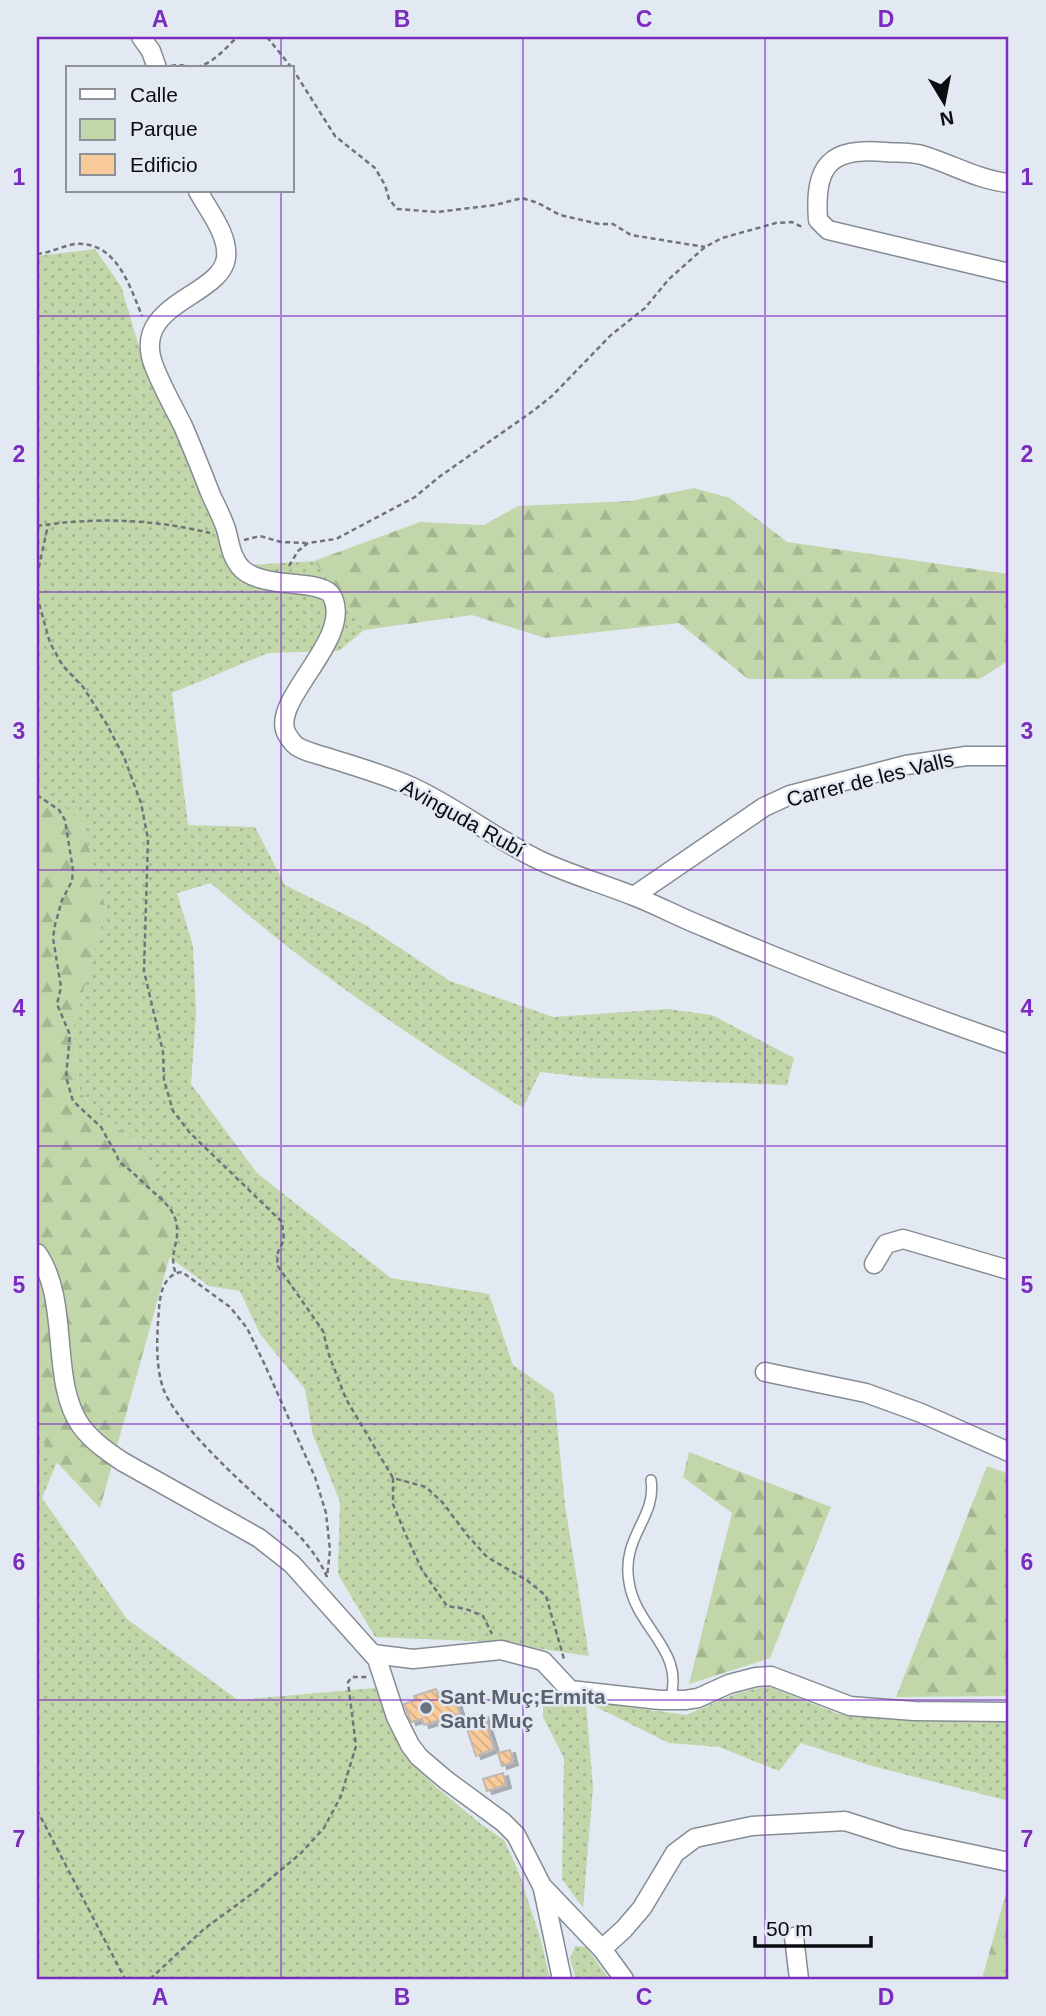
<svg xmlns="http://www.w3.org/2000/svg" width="1046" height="2016" viewBox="0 0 1046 2016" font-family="Arial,sans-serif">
<defs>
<pattern id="green-dots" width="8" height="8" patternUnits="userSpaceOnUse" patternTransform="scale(1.75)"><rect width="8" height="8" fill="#c1d7aa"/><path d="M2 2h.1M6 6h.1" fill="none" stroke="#a4b791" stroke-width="1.8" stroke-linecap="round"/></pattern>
<pattern id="forest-firs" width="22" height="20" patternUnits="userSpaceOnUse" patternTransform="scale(1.75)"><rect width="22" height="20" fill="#c1d7aa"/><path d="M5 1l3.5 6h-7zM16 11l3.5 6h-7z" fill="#a4b791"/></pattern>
<pattern id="building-back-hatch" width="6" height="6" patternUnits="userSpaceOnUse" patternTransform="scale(1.75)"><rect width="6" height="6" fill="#f9ca9a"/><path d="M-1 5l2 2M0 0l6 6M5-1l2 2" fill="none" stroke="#d4ac84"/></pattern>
<filter id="shadow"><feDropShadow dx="5" dy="3" stdDeviation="0" flood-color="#0004"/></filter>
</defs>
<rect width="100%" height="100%" fill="#e3e9f2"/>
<g fill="url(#green-dots)">
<path d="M95 249 121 286 140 350 249 565 314 561 364 630 339 651 268 653 172 693 188 825 255 827 285 885 362 923 450 981 553 1017 668 1009 712 1015 794 1058 787 1085 593 1078 540 1072 523 1108C415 1039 307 969 211 883L177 893 193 946 196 1013 191 1084 257 1173 391 1278 489 1294 513 1365 554 1394 565 1505 589 1656 496 1642 375 1637 338 1574 340 1502 313 1435 305 1389 260 1334 240 1291 209 1286 169 1257 177 1230 142 1148 80 1093 73 1028 106 909 81 821 37 786V256Z"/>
<polygon points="37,1426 47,1452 57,1462 42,1498 127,1619 238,1700 375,1688 403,1752 436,1787 481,1824 504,1840 519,1873 540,1937 550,1979 37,1979"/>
<polygon points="767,1686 839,1714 1009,1722 1009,1801 872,1766 801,1743 779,1771 719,1747 669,1743 586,1702 593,1788 583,1908 562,1879 564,1758 543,1717 543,1695 686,1715 735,1694"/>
<polygon points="575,1946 586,1947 609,1979 576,1979 570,1959"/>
</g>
<g fill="url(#forest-firs)">
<polygon points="694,488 730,498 787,542 1009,574 1009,660 980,679 748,679 679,623 545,638 472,615 364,630 314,561 420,522 484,525 518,506 631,501"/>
<polygon points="37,786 81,820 106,909 73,1028 80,1093 142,1148 177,1230 100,1508 47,1452 37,1426"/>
<polygon points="689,1452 831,1507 770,1658 689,1684 732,1513 683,1477"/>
<polygon points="987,1466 1009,1474 1009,1696 896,1697"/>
<polygon points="1009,1882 1009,1979 982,1979"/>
</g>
<g fill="url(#building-back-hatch)" stroke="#bfb7b0" stroke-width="2" filter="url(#shadow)">
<polygon points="436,1689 439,1699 454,1695 460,1714 424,1725 422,1719 411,1722 404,1704 416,1700 414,1696"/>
<polygon points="483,1714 494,1749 476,1756 464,1720"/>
<polygon points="510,1750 513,1762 502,1766 498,1753"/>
<polygon points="503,1773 506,1785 487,1791 483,1779"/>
</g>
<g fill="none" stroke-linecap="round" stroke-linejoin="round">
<g stroke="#868c94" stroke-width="12">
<path id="service" d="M651 1480C657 1518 621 1536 629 1582 636 1629 686 1650 670 1700"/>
</g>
<g stroke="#868c94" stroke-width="21">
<g id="minor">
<polyline points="141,37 151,51 157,68"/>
<path d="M1009 183C978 180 952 164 922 155 910 152 897 153 885 152 830 147 814 165 818 220L828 230 1009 273"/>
<path d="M198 191C208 210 229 235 226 258 221 297 129 303 154 366 162 387 173 406 183 426 193 449 202 472 211 495 216 506 222 517 226 529 230 543 231 558 242 569 265 590 322 578 332 596 355 640 265 703 288 736 290 739 295 746 298 747 306 752 317 754 326 757 354 766 383 774 410 786 455 806 495 839 539 860 571 875 604 884 636 897 659 906 681 918 704 927 804 970 906 1008 1009 1044"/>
<polyline points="634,896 764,807 790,795 906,765 966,756 1009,756"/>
<path d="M37 1253C71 1301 49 1381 81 1426 92 1441 108 1452 123 1462L259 1538 292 1564 377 1659 396 1717 410 1745 419 1757 446 1780 503 1822 516 1835 542 1886 602 1949 624 1979"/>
<polyline points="874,1264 886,1244 903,1239 1009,1270"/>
<polyline points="765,1372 866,1393 921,1413 1009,1452"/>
<polyline points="373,1654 413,1659 501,1650 543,1661 570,1690 660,1700 685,1700 698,1698 729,1684 756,1677 771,1676 850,1706 914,1711 1009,1712"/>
<polyline points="543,1889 562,1979"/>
<polyline points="794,1937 799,1979"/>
<polyline points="602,1949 624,1929 642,1908 675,1853 695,1838 752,1826 845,1821 901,1839 1009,1862"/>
</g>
</g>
<g stroke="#70747a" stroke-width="2.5" stroke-dasharray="5 3.5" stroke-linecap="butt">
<polyline points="267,37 292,68"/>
<path d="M171 66C180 63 186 67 194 67 211 66 226 48 237 37"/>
<polyline points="292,68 335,136 375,168 385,185 389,199 397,209 437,212 495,205 522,198 538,203 560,215 599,224 613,224 631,235 705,247"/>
<path d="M37 254C50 253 62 246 75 244 116 241 129 284 142 316"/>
<path d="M37 526C96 517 152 519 210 533"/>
<polyline points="244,540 260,536 281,542 306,543"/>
<polyline points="289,566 298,551 308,543 336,539 415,497 439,477 533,411 552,396 611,335 645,308 669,279 705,247 722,238 776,223 792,222 804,228"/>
<polyline points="37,576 48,525"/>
<polyline points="37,596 50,643 63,666 83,687 106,723 124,757 141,803 148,839 144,971 163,1052 164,1080 173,1111 190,1133 282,1222 284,1240 278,1252 277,1265 323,1331 329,1355 346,1399 393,1478 426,1487 443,1503 467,1535 487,1557 528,1581 546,1596 564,1659"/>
<path d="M37 795 59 810 65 820 73 870 72 881 62 900 55 925 53 938 61 987 57 1004 70 1035 66 1077 73 1101 101 1127 117 1156 119 1162C130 1169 138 1178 148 1187 164 1202 179 1211 177 1236 175 1249 170 1261 176 1273"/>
<polyline points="393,1478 393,1504 405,1533 422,1570 447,1606 466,1609 483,1616 492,1634"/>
<path d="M327 1577C315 1549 295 1531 273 1511 244 1485 176 1424 163 1388 155 1364 157 1334 159 1309 160 1293 164 1274 182 1272L230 1307 247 1328 264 1363 315 1477 326 1513 330 1550 327 1577"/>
<polyline points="37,1810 125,1979"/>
<polyline points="150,1979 204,1929 257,1890 300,1854 324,1828 341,1796 356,1746 348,1682 352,1677 368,1677"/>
</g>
<use href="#service" stroke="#fff" stroke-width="9"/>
<use href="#minor" stroke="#fff" stroke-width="18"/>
</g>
<path fill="none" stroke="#7b2cbf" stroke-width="2" stroke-opacity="0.55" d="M281 37V68M523 37V1979M765 37V1979M281 191V1979M37 316H1009M37 592H1009M37 870H1009M37 1146H1009M37 1424H1009M37 1700H1009"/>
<circle fill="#6b7280" stroke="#e3e9f2" stroke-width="2.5" cx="426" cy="1708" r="7"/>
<g text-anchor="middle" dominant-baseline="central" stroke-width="5" stroke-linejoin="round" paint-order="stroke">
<g font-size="21" fill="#0a0c0f" stroke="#e3e9f2">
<text transform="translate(870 779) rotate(-14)">Carrer de les Valls</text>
<text transform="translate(463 818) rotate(29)">Avinguda Rubí</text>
</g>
<g font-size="21" font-weight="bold" fill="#5b616d" stroke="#e3e9f2" text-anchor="start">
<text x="440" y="1696">Sant Muç;Ermita<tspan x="440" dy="24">Sant Muç</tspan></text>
</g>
</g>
<rect width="1046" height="2016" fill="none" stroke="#e3e9f2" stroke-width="77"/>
<rect x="66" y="66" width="228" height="126" fill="#e3e9f2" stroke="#8c9197" stroke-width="2"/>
<rect x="80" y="89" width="35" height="10" fill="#ffffff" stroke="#8c9197" stroke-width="2"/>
<text x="130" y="102" font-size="21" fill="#0a0c0f">Calle</text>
<rect x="80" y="119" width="35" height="21" fill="#c1d7aa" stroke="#8c9197" stroke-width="2"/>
<text x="130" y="136" font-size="21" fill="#0a0c0f">Parque</text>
<rect x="80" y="154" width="35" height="21" fill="#f9ca9a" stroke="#8c9197" stroke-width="2"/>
<text x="130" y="172" font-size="21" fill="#0a0c0f">Edificio</text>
<g transform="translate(944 102) rotate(170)" stroke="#e3e9f2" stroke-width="5" paint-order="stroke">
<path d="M0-5L12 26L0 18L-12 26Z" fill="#0a0c0f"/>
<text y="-10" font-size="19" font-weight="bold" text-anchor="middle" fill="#0a0c0f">N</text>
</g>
<path d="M755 1936v10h116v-10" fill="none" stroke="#0a0c0f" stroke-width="3.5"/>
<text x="766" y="1936" font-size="21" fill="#0a0c0f" stroke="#e3e9f2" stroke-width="5" paint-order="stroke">50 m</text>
<rect x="38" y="38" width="969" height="1940" fill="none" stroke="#7b2cbf" stroke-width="2.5"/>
<g font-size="23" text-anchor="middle" font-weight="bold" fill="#7b2cbf">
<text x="160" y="27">A</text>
<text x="402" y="27">B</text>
<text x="644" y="27">C</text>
<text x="886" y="27">D</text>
<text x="19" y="185">1</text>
<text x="1027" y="185">1</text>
<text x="19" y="462">2</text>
<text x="1027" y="462">2</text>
<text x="19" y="739">3</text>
<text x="1027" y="739">3</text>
<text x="19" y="1016">4</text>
<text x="1027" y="1016">4</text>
<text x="19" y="1293">5</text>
<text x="1027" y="1293">5</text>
<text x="19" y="1570">6</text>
<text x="1027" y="1570">6</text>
<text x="19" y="1847">7</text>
<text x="1027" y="1847">7</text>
<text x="160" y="2005">A</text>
<text x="402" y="2005">B</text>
<text x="644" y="2005">C</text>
<text x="886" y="2005">D</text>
</g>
</svg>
